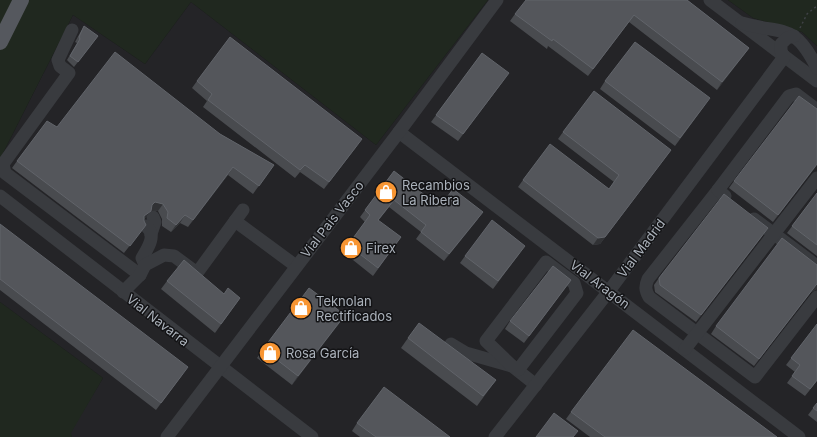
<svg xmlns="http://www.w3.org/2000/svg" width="817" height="437" viewBox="0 0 817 437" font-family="Inter,sans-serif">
<rect width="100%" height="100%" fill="#18181a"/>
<polygon fill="#242427" points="488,0 728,0 753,18 802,32 817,46 817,437 72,437 70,433 103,378 0,302 0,159 73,15 145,64 191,2 376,145"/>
<g fill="#20281f">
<polygon points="0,0 488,0 376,145 191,2 145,64 73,15 0,159"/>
<polygon points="728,0 817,0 817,46 802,32 753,18"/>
<polygon points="0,302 103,378 71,433 72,437 0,437"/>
</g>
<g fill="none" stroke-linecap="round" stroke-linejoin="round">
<polyline stroke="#3f4246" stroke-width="1.5" stroke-dasharray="2 3" stroke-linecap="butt" points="800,28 807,14 817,6"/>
<g stroke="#393b3f" stroke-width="13">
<polyline points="710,0 817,81"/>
<path d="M742 23C784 35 794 22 817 68"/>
<polyline points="72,30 58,60 60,66 69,73 3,164 5,173 140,275"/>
<polyline points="399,132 799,437"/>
<path d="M718 190 648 279C645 286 645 290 649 297L755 377 817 297"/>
<polyline points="0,196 312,437"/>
<polyline points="725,196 718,190 789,96 796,94 817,110"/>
<polyline points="754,219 817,266"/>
<polyline points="235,221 296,266"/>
<polyline points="151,234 155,222 153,217"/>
<path d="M145 265 142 258C148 248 157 235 146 226"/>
<polyline points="123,292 140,275 145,265 164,255 174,256 197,273 243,210"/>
<polyline points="451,344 466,353 512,366 536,385"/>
<polyline points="685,349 817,178"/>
<polyline points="512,366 486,341 546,262 574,283 577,293 518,370"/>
<polyline points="167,437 399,132 497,0"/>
<polyline points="495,437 609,291 784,57 781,51 781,44 787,38 794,36"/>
</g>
<polyline stroke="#55585e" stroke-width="16" points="0,42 21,0"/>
</g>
<g fill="#494b4f">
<polygon points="687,0 749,48 717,90 629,22 588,76 548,46 547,49 510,21 515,14"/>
<polygon points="84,26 98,36 74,67 67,60 77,43 75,42 81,31"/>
<polygon points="482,53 504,80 458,141 431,122"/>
<polygon points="197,81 357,146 324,189 300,172 295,178 203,107 207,101 192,88"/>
<polygon points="605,81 705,105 675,146 600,89"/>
<polygon points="57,127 220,134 274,165 253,194 228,175 188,227 180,223 171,232 162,226 162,219 158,211 151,210 145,218 144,219 144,221 146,225 124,253 12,168 17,161"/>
<polygon points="563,132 671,150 600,244 593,245 518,187 523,180 609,189 614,182 558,139"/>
<polygon points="817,165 773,222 729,188 734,181"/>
<polygon points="394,171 440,207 478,219 444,261 416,239 421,232 389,207 378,221 401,237 373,276 343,252 365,222 360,217"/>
<polygon points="817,193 817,256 787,233"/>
<polygon points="0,224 183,374 156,410 0,290"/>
<polygon points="763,235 696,322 655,292 654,285 659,278"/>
<polygon points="520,253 493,289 460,263 465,256"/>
<polygon points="817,265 817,289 811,292 754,366 711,334 716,326"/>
<polygon points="571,280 524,343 505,329 510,321"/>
<polygon points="167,281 224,294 240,298 215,333 161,289"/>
<polygon points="345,315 292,385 257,358 263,349"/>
<polygon points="817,324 817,381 805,396 787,383 795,372 786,365"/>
<polygon points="408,338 496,380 477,406 401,348"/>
<polygon points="817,403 817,422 808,415"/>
<polygon points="571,412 777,437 590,437 566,419"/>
<polygon points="357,423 450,437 360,437 352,431"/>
</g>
<g fill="#313235">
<polygon points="749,48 744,55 717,90 722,82"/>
<polygon points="362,139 357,146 324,189 329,182"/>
<polygon points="671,150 600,244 593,245 598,238"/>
<polygon points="817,164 817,165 773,222 778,215"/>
<polygon points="233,167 228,175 188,227 193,220"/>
<polygon points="155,202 163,204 158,211 150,210 152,205"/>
<polygon points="151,211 145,218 139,223 144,216"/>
<polygon points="483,212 478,219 444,261 449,254"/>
<polygon points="185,215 180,223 171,232 176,225"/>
<polygon points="768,228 763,235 696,322 701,315"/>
<polygon points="817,284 817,289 811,292 754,366 816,285"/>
<polygon points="345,315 339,324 292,385 298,376"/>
</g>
<g fill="#54565b" stroke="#61646a">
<polygon points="526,0 687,0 749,48 722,82 634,15 593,69 553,39 552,41 515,14"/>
<polygon points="84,26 98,36 78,62 70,56 80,39 79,37"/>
<polygon points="230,37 362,139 329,182 305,165 300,170 208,100 212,94 197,81"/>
<polygon points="635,42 710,98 680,138 605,81"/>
<polygon points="115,52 220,134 274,165 259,186 233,167 193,220 185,215 176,225 167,218 168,212 163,204 155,202 152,205 151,211 144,216 144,221 146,225 130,246 17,161 47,121 57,127"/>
<polygon points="482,53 509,73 463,134 436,115"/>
<polygon points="594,91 671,150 605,237 598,238 523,180 550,144 609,189 619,175 563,132"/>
<polygon points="799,96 817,109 817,164 778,215 734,181"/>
<polygon points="394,171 440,207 453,189 483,212 449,254 421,232 426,225 394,200 378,220 401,237 378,268 348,245 370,215 365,210"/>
<polygon points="817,193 817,245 792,226"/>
<polygon points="724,194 768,228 701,315 660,285 659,278"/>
<polygon points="492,220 525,246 498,281 465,256"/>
<polygon points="0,224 188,367 161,403 0,279"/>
<polygon points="782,238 817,265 817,284 816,285 759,359 716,326"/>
<polygon points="184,260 224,294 228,288 240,298 221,324 167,281"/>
<polygon points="553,266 571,280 529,336 510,321"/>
<polygon points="309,288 345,315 298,376 263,349"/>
<polygon points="419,323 496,380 483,396 408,338"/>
<polygon points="817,324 817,380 810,389 792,376 800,365 791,358"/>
<polygon points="633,330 777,437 605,437 571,412"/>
<polygon points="384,387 450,437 376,437 357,423"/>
<polygon points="817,403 817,411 813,408"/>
<polygon points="554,413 578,431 573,437 536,437"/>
</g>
<defs>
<g id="shop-disc" transform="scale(1.15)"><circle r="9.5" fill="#f89532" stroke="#131315"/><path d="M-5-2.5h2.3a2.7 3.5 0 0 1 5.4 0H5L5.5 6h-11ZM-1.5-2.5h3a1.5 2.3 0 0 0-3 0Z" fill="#fff"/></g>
</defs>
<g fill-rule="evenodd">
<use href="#shop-disc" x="386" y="192"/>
<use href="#shop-disc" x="351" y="248"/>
<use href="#shop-disc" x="301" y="308"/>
<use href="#shop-disc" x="270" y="353"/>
</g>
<g text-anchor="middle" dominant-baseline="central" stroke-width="3" stroke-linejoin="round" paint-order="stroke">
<g font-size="13" fill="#aab1ba" stroke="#131315" text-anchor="start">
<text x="402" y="185">Recambios<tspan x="402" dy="15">La Ribera</tspan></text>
<text x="366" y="248">Firex</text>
<text x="316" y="301">Teknolan<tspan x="316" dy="15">Rectificados</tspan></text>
<text x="286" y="353">Rosa García</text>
</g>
<g font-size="13" fill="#aab1ba" stroke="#131315">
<text transform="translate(332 219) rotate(-52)">Vial Pais Vasco</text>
<text transform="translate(641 248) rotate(-53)">Vial Madrid</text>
<text transform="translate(600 284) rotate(37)">Vial Aragón</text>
<text transform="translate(158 320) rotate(38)">Vial Navarra</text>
</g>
</g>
</svg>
